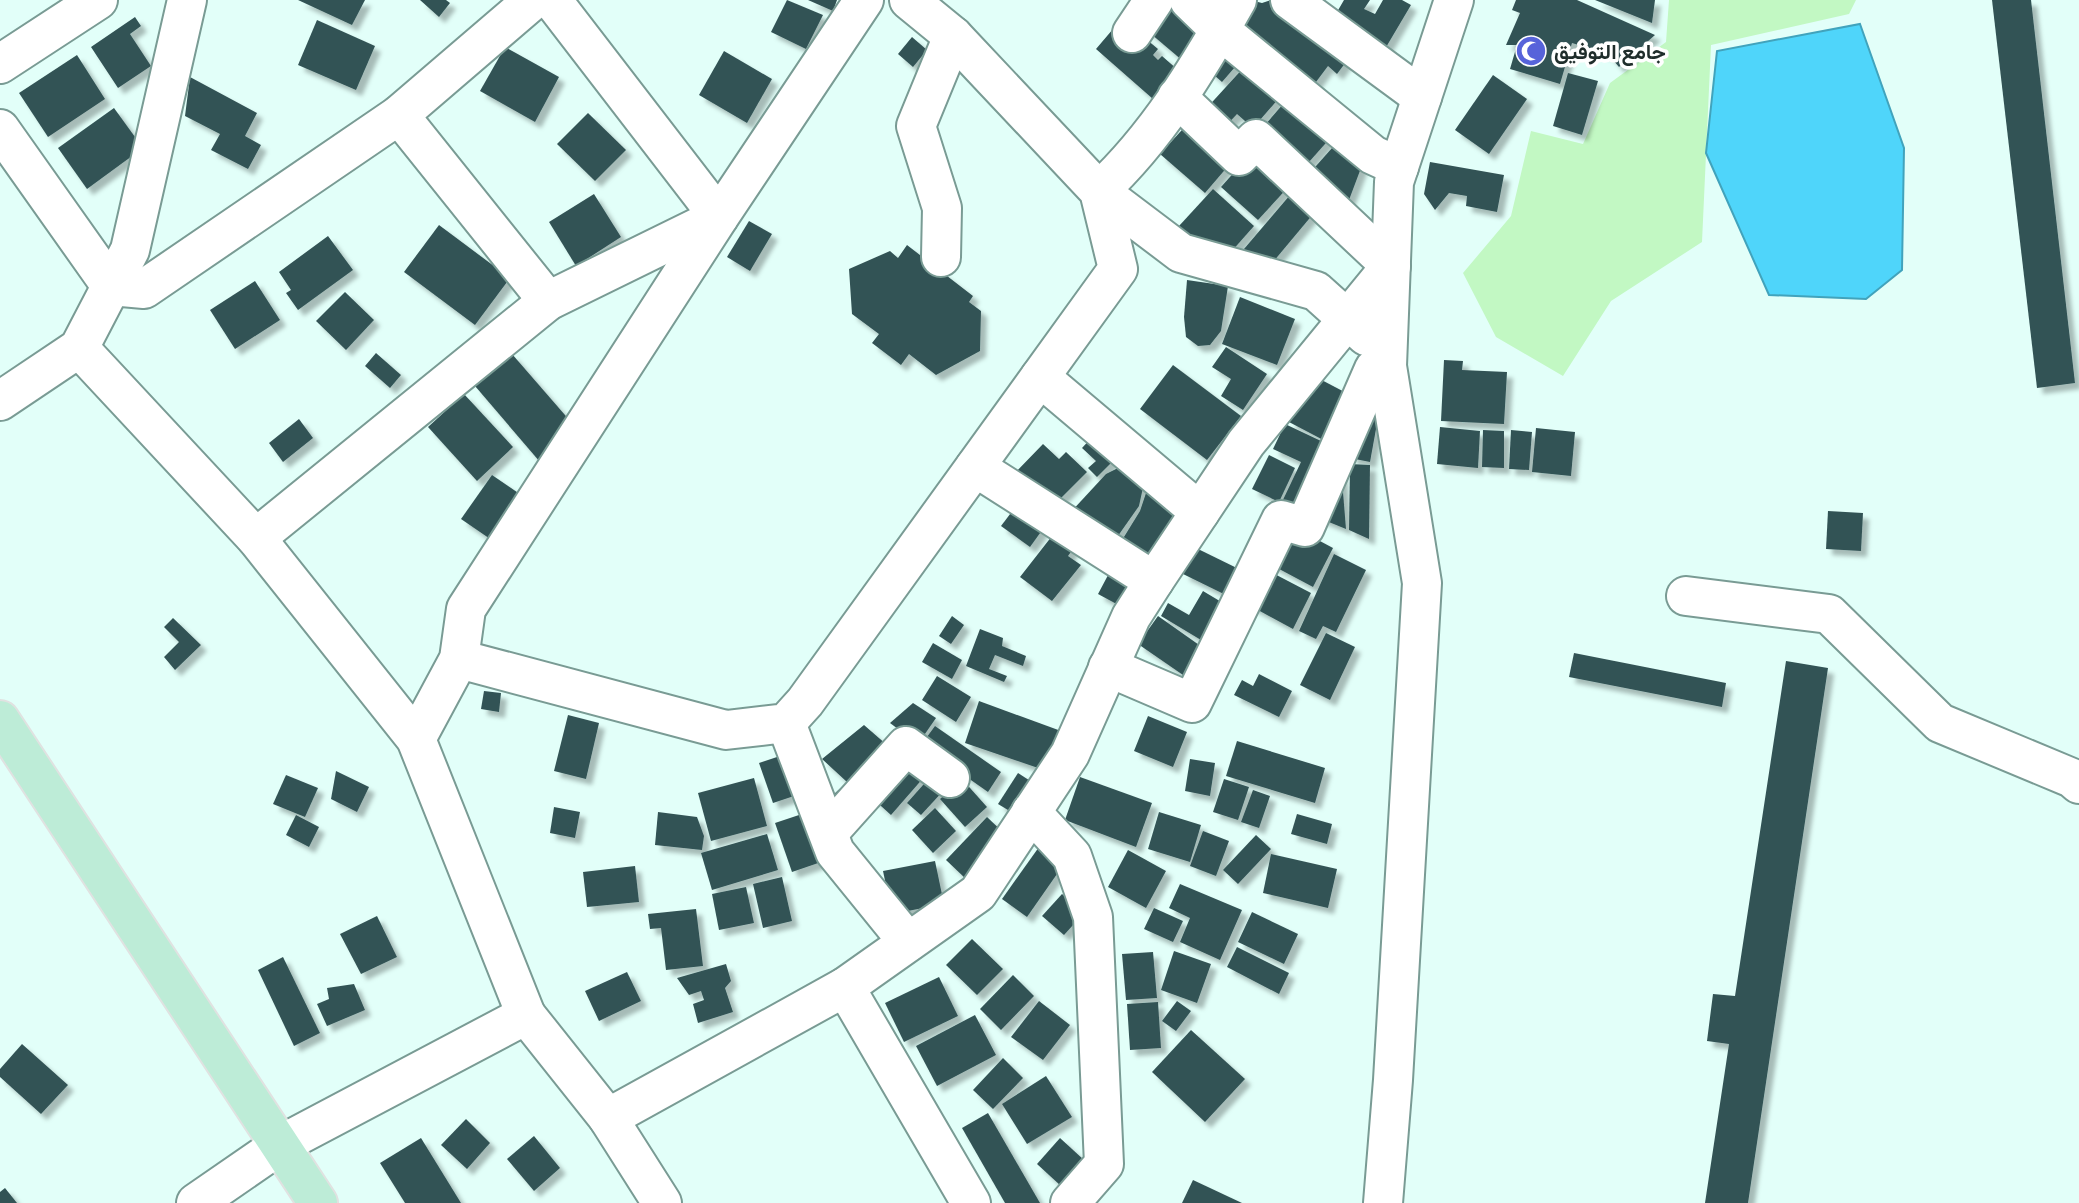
<svg xmlns="http://www.w3.org/2000/svg" width="2079" height="1203" viewBox="0 0 2079 1203" font-family="Ubuntu,Vazirmatn,sans-serif">
<defs>
<filter id="shadow"><feDropShadow dx="6" dy="6" stdDeviation="2" flood-color="#0004"/></filter>
</defs>
<rect width="100%" height="100%" fill="#e2fff9"/>
<polygon fill="#c2f8c3" points="1669,0 1856,0 1849,14 1711,45 1702,242 1611,301 1563,376 1496,337 1463,273 1511,216 1531,131 1583,144 1610,83 1666,42"/>
<polygon fill="#4fd5fa" stroke="#41a3bc" stroke-width="2" points="1860,24 1904,148 1902,270 1866,299 1769,295 1706,153 1717,51"/>
<g fill="#335355" filter="url(#shadow)">
<polygon points="298,0 365,0 352,25"/>
<polygon points="420,0 446,0 450,3 439,17"/>
<polygon points="787,0 823,15 806,49 771,32"/>
<polygon points="808,0 837,0 833,11"/>
<polygon points="1168,0 1208,31 1183,61 1144,28"/>
<polygon points="1250,0 1262,3 1271,0 1352,54 1337,74 1328,66 1310,90 1229,27"/>
<polygon points="1344,0 1370,0 1364,9 1375,14 1383,0 1402,0 1411,5 1382,54 1330,24"/>
<polygon points="1516,0 1577,0 1655,35 1619,67 1608,54 1572,43 1560,84 1510,69 1517,45 1506,45 1520,13 1512,10"/>
<polygon points="1595,0 1655,0 1652,23"/>
<polygon points="1992,0 2031,0 2075,383 2037,388"/>
<polygon points="135,17 141,26 130,34 151,66 118,88 91,47"/>
<polygon points="317,20 375,46 356,90 298,65"/>
<polygon points="1113,29 1131,44 1140,34 1158,49 1153,55 1158,60 1162,56 1178,70 1153,99 1096,49"/>
<polygon points="912,37 927,50 913,67 898,54"/>
<polygon points="1228,46 1242,59 1222,82 1207,69"/>
<polygon points="505,47 559,77 535,122 480,91"/>
<polygon points="724,51 772,79 747,123 699,95"/>
<polygon points="77,55 105,99 48,137 19,93"/>
<polygon points="1246,65 1280,97 1253,128 1237,114 1223,129 1204,111"/>
<polygon points="1568,73 1598,81 1582,135 1553,126"/>
<polygon points="1493,75 1527,99 1489,154 1455,130"/>
<polygon points="190,77 257,113 245,136 261,145 248,169 211,150 220,134 185,116"/>
<polygon points="1290,96 1333,135 1301,171 1258,133"/>
<polygon points="114,108 143,148 87,189 58,148"/>
<polygon points="588,113 626,150 595,181 557,144"/>
<polygon points="1191,120 1235,158 1205,193 1160,154"/>
<polygon points="1340,139 1364,160 1346,208 1308,175"/>
<polygon points="1254,150 1291,184 1258,220 1221,187"/>
<polygon points="1430,162 1504,175 1497,212 1466,206 1467,196 1449,193 1435,210 1424,194"/>
<polygon points="1296,188 1319,207 1268,268 1238,256"/>
<polygon points="1213,189 1254,226 1231,252 1210,254 1179,226"/>
<polygon points="594,194 621,237 576,266 549,222"/>
<polygon points="749,221 772,234 750,271 727,257"/>
<polygon points="439,225 510,278 475,325 404,272"/>
<polygon points="328,236 353,270 298,310 286,293 291,290 279,272"/>
<polygon points="907,245 973,296 969,302 981,311 980,351 936,375 909,354 901,365 872,343 879,334 852,314 849,269 890,251 898,258"/>
<polygon points="1187,280 1228,286 1221,331 1210,345 1198,346 1186,337 1184,317"/>
<polygon points="255,281 280,320 235,349 210,310"/>
<polygon points="345,292 374,320 346,350 316,321"/>
<polygon points="1240,297 1295,319 1277,365 1222,344"/>
<polygon points="1226,347 1267,374 1243,410 1221,396 1231,379 1212,367"/>
<polygon points="376,353 401,375 390,388 365,366"/>
<polygon points="512,354 578,430 540,462 475,386"/>
<polygon points="1444,360 1463,361 1462,370 1507,372 1504,424 1441,421"/>
<polygon points="1173,365 1241,416 1207,460 1140,409"/>
<polygon points="1314,376 1354,397 1329,443 1289,422"/>
<polygon points="464,394 513,447 477,481 428,427"/>
<polygon points="1378,418 1370,462 1350,458 1357,422"/>
<polygon points="299,419 313,438 283,462 269,443"/>
<polygon points="1285,424 1338,449 1306,516 1281,504 1301,462 1273,449"/>
<polygon points="1440,427 1480,431 1478,468 1437,464"/>
<polygon points="1536,428 1575,432 1571,476 1532,472"/>
<polygon points="1483,430 1504,431 1504,468 1482,467"/>
<polygon points="1511,430 1532,432 1529,470 1509,469"/>
<polygon points="1094,435 1117,457 1097,477 1088,468 1096,461 1082,448"/>
<polygon points="1043,444 1059,459 1066,452 1087,472 1055,504 1013,475"/>
<polygon points="1269,455 1295,468 1279,502 1252,489"/>
<polygon points="1350,464 1370,465 1369,539 1349,530"/>
<polygon points="1120,467 1144,483 1139,506 1113,543 1069,514 1106,474"/>
<polygon points="1341,467 1346,529 1319,518"/>
<polygon points="492,475 530,501 499,545 461,519"/>
<polygon points="1148,487 1182,511 1148,564 1119,545 1140,511"/>
<polygon points="1020,501 1048,522 1030,547 1001,526"/>
<polygon points="1828,511 1863,513 1861,551 1826,549"/>
<polygon points="1286,523 1333,548 1313,587 1266,562"/>
<polygon points="1059,527 1078,542 1068,556 1081,565 1052,601 1020,577"/>
<polygon points="1196,548 1247,573 1234,599 1183,574"/>
<polygon points="1334,554 1366,570 1336,632 1323,626 1316,639 1299,631"/>
<polygon points="1115,562 1141,577 1124,608 1098,594"/>
<polygon points="1265,569 1311,593 1293,629 1247,604"/>
<polygon points="1203,591 1228,606 1206,643 1161,616 1168,603 1189,615"/>
<polygon points="952,616 964,625 951,644 939,636"/>
<polygon points="1158,616 1202,647 1183,675 1138,644"/>
<polygon points="173,618 201,645 175,670 164,657 179,642 164,627"/>
<polygon points="980,629 1003,638 1002,646 1026,656 1023,666 995,655 989,669 1007,676 1004,682 966,666"/>
<polygon points="1326,633 1355,647 1330,700 1300,685"/>
<polygon points="933,643 962,660 952,679 922,662"/>
<polygon points="1574,653 1726,683 1722,707 1569,677"/>
<polygon points="1786,661 1828,668 1748,1203 1705,1203 1729,1044 1707,1041 1713,994 1735,996"/>
<polygon points="1259,674 1292,691 1279,717 1234,695 1242,680 1253,686"/>
<polygon points="937,676 971,697 956,722 922,700"/>
<polygon points="484,691 501,693 499,712 481,709"/>
<polygon points="979,701 1061,731 1047,771 965,743"/>
<polygon points="913,703 936,718 918,744 890,723"/>
<polygon points="568,715 599,723 586,779 554,771"/>
<polygon points="1148,716 1187,732 1173,767 1134,751"/>
<polygon points="864,725 895,752 841,814 833,795 847,782 822,759"/>
<polygon points="935,726 1001,772 988,792 921,745"/>
<polygon points="1237,741 1325,768 1315,803 1226,776"/>
<polygon points="789,753 803,793 773,803 759,763"/>
<polygon points="904,759 925,776 891,815 871,797"/>
<polygon points="1190,759 1215,763 1210,796 1185,791"/>
<polygon points="336,771 369,787 357,812 331,799"/>
<polygon points="1018,773 1038,786 1018,816 998,804"/>
<polygon points="286,775 318,788 305,817 273,804"/>
<polygon points="931,776 945,789 921,815 907,803"/>
<polygon points="1080,777 1152,803 1136,847 1065,820"/>
<polygon points="754,778 767,826 711,841 698,793"/>
<polygon points="962,779 987,807 965,827 940,799"/>
<polygon points="1224,779 1249,787 1238,820 1213,812"/>
<polygon points="1253,790 1270,796 1259,828 1241,822"/>
<polygon points="554,807 580,812 575,838 550,833"/>
<polygon points="935,808 956,831 933,853 912,830"/>
<polygon points="811,811 827,860 792,872 775,823"/>
<polygon points="658,812 697,817 704,836 702,850 655,845"/>
<polygon points="1159,812 1201,825 1190,862 1148,849"/>
<polygon points="1297,814 1332,824 1327,844 1291,834"/>
<polygon points="296,815 319,827 309,847 286,835"/>
<polygon points="987,817 1007,836 966,879 946,860"/>
<polygon points="1203,831 1229,841 1216,876 1190,866"/>
<polygon points="767,834 778,870 712,890 701,853"/>
<polygon points="1256,835 1271,849 1238,884 1223,870"/>
<polygon points="1039,847 1064,864 1027,917 1002,899"/>
<polygon points="1128,850 1166,871 1146,908 1108,887"/>
<polygon points="1271,854 1337,869 1328,908 1263,893"/>
<polygon points="935,861 944,904 892,914 883,871"/>
<polygon points="635,866 639,902 587,907 583,872"/>
<polygon points="782,877 792,921 763,928 753,884"/>
<polygon points="1180,884 1242,910 1220,960 1180,942 1190,918 1169,908"/>
<polygon points="746,887 754,923 719,930 712,894"/>
<polygon points="1062,894 1084,913 1064,935 1042,916"/>
<polygon points="1154,908 1183,921 1173,942 1144,929"/>
<polygon points="696,909 703,966 666,970 661,928 650,929 648,914"/>
<polygon points="1252,912 1298,934 1284,964 1238,942"/>
<polygon points="377,916 397,957 361,974 340,934"/>
<polygon points="972,939 1003,969 977,995 946,965"/>
<polygon points="1237,947 1289,973 1279,994 1227,967"/>
<polygon points="1174,951 1211,964 1197,1003 1161,990"/>
<polygon points="1153,952 1157,998 1126,1000 1122,954"/>
<polygon points="283,957 320,1033 294,1046 258,970"/>
<polygon points="726,964 731,981 725,988 733,1012 698,1023 693,1004 704,1000 701,991 689,995 677,978"/>
<polygon points="627,972 641,1001 599,1021 585,991"/>
<polygon points="1013,975 1034,996 1001,1030 980,1009"/>
<polygon points="939,977 958,1016 904,1042 885,1003"/>
<polygon points="354,984 365,1010 327,1026 317,1004 329,999 327,988"/>
<polygon points="1039,1001 1070,1025 1043,1060 1011,1037"/>
<polygon points="1177,1001 1191,1011 1176,1031 1162,1021"/>
<polygon points="1158,1002 1161,1048 1130,1050 1127,1004"/>
<polygon points="975,1015 996,1055 937,1086 916,1046"/>
<polygon points="1191,1030 1245,1079 1205,1122 1152,1072"/>
<polygon points="22,1044 68,1085 41,1114 0,1077 0,1069"/>
<polygon points="1003,1058 1023,1078 993,1109 973,1090"/>
<polygon points="1046,1076 1072,1117 1027,1144 1002,1104"/>
<polygon points="988,1113 1040,1203 1005,1203 962,1128"/>
<polygon points="466,1119 490,1143 467,1169 441,1145"/>
<polygon points="534,1136 560,1168 534,1191 507,1159"/>
<polygon points="421,1138 461,1203 405,1203 380,1163"/>
<polygon points="1060,1138 1084,1160 1061,1186 1037,1164"/>
<polygon points="1193,1180 1242,1203 1182,1203"/>
<polygon points="5,1188 17,1203 0,1203 0,1192"/>
</g>
<g fill="none" stroke-linecap="round" stroke-linejoin="round">
<g stroke="#799b94" stroke-width="42">
<g id="minor">
<polyline points="1189,0 1220,30 1373,155 1399,167"/>
<path d="M1237 0C1198 69 1157 137 1099 191L1181 253 1316 291 1366 336"/>
<polyline points="1290,0 1422,97"/>
<polyline points="1132,33 1154,0"/>
<polyline points="0,64 98,0"/>
<polyline points="399,115 548,301"/>
<polyline points="0,129 111,286 144,289 399,115 533,0"/>
<polyline points="941,257 942,208 916,126 953,36"/>
<polyline points="79,348 256,538 548,301 719,217 864,0"/>
<polyline points="1040,377 1200,512"/>
<polyline points="0,401 79,348 130,250 187,0"/>
<polyline points="975,467 1154,581"/>
<polyline points="256,538 416,739 526,1015"/>
<polyline points="1686,596 1829,614 1940,723 2072,778 2079,784"/>
<polyline points="459,659 726,730 786,723 805,702 1118,269 1099,191 953,36 909,0"/>
<polyline points="1108,667 1192,703 1281,520 1305,527 1374,369 1387,366"/>
<polyline points="786,723 835,852 908,942"/>
<polyline points="416,739 459,659 466,609 719,217 552,0"/>
<polyline points="1031,812 1072,856 1093,917 1104,1164 1070,1203"/>
<polyline points="829,832 906,746 950,778"/>
<polyline points="845,987 971,1203"/>
<polyline points="608,1118 845,987 978,893 1070,754 1131,617 1154,581 1246,443 1391,266 1256,139 1239,156 1177,97"/>
<polyline points="196,1203 280,1145 526,1015 608,1118 662,1203"/>
<polyline points="1383,1203 1393,1080 1422,583 1387,366 1394,182 1454,0"/>
</g>
</g>
<g stroke="#e0e2e1" stroke-width="42">
<polyline id="major" points="0,720 318,1203"/>
</g>
<use href="#minor" stroke="#fff" stroke-width="38"/>
<use href="#major" stroke="#bdecd7" stroke-width="38"/>
</g>
<defs>
<g id="mosque-disc" transform="scale(1.575)"><circle r="9.5" fill="#5763da" stroke="#fff"/><path d="M3.5-4.9A6 6 0 1 0 3.5 4.9A5 5 0 1 1 3.5-4.9Z" fill="#fff"/></g>
</defs>
<g fill-rule="evenodd">
<use href="#mosque-disc" x="1531" y="51"/>
</g>
<g text-anchor="middle" dominant-baseline="central" stroke-width="7" stroke-linejoin="round" paint-order="stroke">
<g font-size="21" font-weight="bold" fill="#1f2d2b" stroke="#fff" text-anchor="start">
<text x="1554" y="51">جامع التوفيق</text>
</g>
</g>
</svg>
